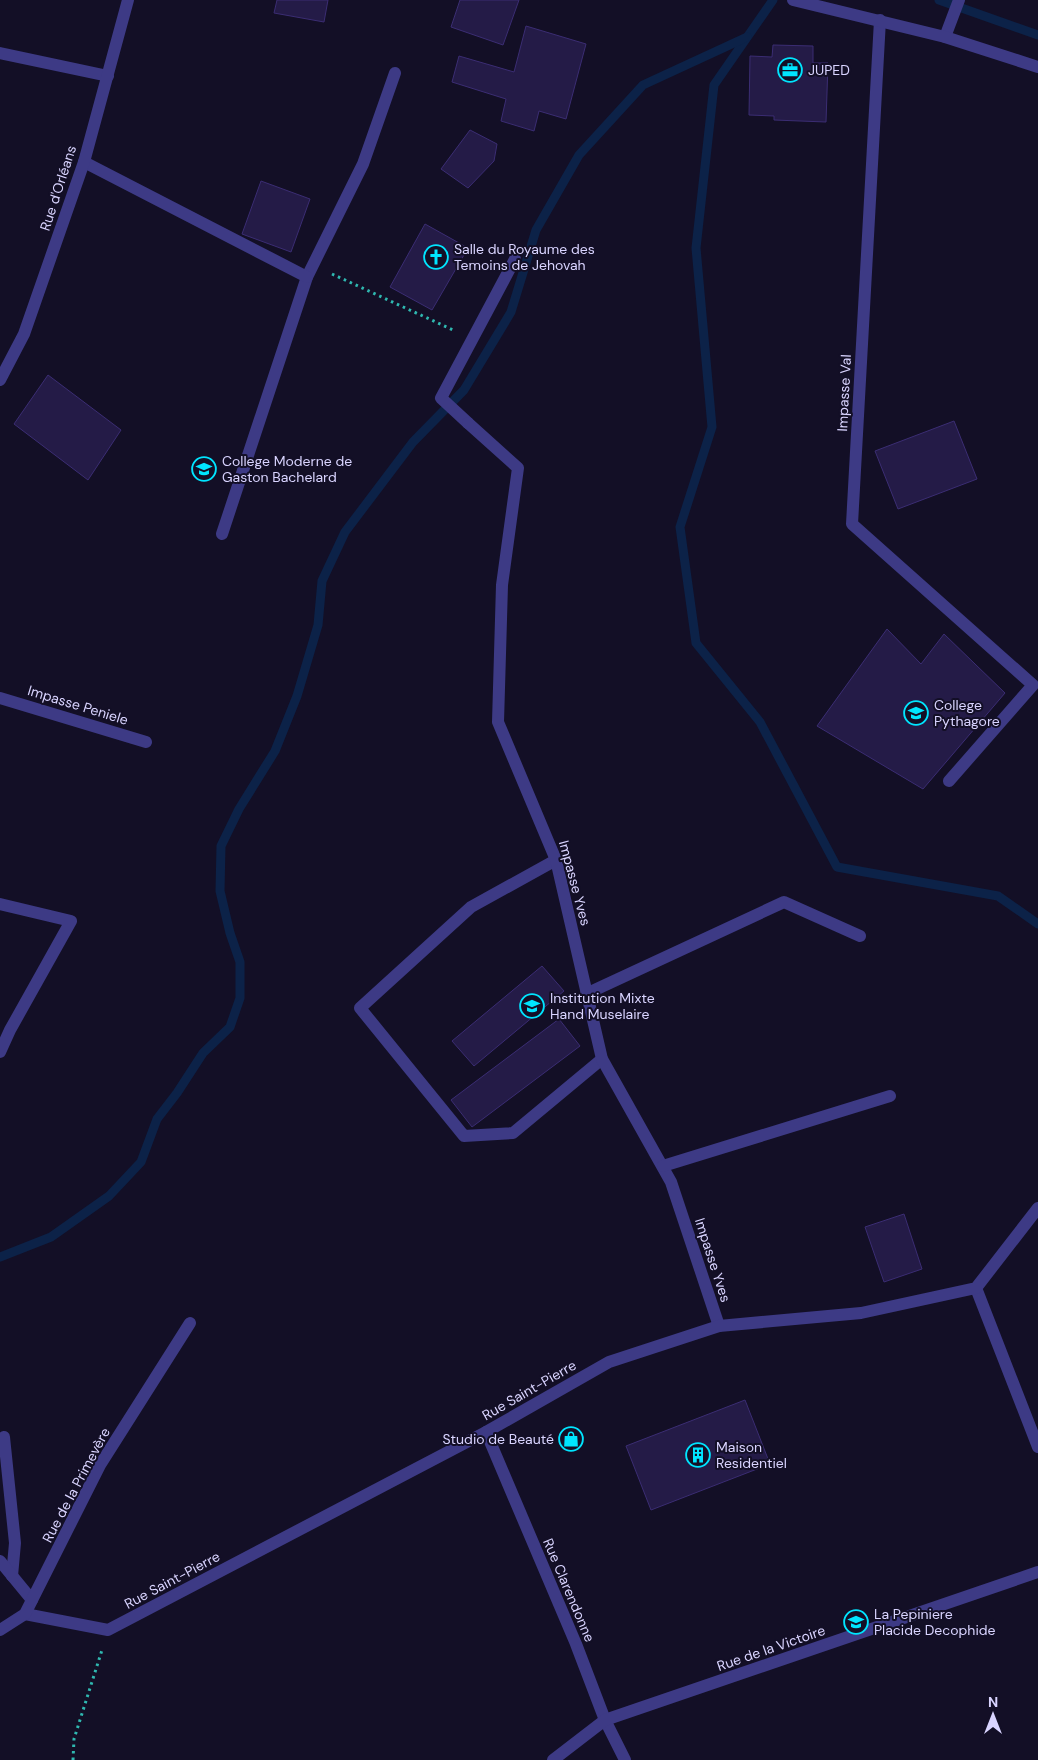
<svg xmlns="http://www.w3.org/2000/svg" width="1038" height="1760" viewBox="0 0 1038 1760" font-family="'DM Sans',sans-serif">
<rect width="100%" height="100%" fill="#130f26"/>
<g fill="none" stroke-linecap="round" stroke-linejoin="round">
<g stroke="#0c2248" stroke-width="9">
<polyline points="773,0 714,85 696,248 712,427 680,527 696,643 760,722 837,867 998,896 1038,924"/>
<polyline points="939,0 1038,35"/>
<polyline points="0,1257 51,1237 109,1196 141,1162 157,1119 177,1093 203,1053 230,1027 240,998 240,962 230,933 220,891 221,846 239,809 275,751 297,696 318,625 322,581 345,532 413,442 464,390 511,312 536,230 579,155 643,85 747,37"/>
</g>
</g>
<g fill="#241b47" stroke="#3b2d73">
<polygon points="277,0 328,0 324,22 274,13"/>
<polygon points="460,0 519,0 503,45 451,27"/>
<polygon points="526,26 586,44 566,119 539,111 534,131 501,121 506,99 452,82 459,56 514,72"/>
<polygon points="773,45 813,46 813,63 828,63 826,122 774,120 774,116 749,115 750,56 772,57"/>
<polygon points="470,130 497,144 494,161 468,188 441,169"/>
<polygon points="261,181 310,199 291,252 242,234"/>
<polygon points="425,224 468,248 432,310 390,287"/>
<polygon points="48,375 121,430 88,480 14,424"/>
<polygon points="954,421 977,479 898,509 875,451"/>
<polygon points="887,629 921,664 944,634 1005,693 923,789 817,726"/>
<polygon points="542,966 564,991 474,1066 452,1041"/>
<polygon points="559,1019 580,1046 472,1127 451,1100"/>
<polygon points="904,1214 922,1269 884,1282 865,1227"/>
<polygon points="745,1400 770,1464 651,1510 626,1446"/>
</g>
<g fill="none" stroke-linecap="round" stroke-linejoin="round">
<g stroke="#2fb8b0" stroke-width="3" stroke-dasharray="2.5 4" stroke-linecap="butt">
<polyline points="332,274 453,330"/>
<polyline points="73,1760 74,1739 102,1650"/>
</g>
<g stroke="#3d3a85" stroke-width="12">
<polyline points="0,53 108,76"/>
<polyline points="468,423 441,398 515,259"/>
<polyline points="222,534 307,277 363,164 395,73"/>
<polyline points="0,698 146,742"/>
<polyline points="556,860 471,907 360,1008 464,1136 513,1133 602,1059"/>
<polyline points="0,904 71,921 10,1030 0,1052"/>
<polyline points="586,994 784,902 860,936"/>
<polyline points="4,1437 15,1543 12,1576"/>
<polyline points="0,1561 32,1600"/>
</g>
<g stroke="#3d3a85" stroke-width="12">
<polyline points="880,20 852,524 1033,685 949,781"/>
<polyline points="945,37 959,0"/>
<polyline points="84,162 307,277"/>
<polyline points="0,380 24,334 84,162 128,0"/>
<polyline points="468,423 518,468 502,585 498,722 556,860 602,1059 671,1182 719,1326"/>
<polyline points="663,1166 890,1096"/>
<polyline points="976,1288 1038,1447"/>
<polyline points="486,1432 576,1644 605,1720 625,1760"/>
<polyline points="25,1614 108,1630 486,1432 609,1362 719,1326 861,1313 976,1288 1038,1208"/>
<polyline points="0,1630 25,1614 100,1465 190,1323"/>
<polyline points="553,1760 605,1720 1038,1572"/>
</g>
<polyline stroke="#3d3a85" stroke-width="12" points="793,0 945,37 1038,67"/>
</g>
<defs>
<g id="office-ring" transform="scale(1.25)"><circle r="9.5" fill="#130f26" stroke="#00e5ff" stroke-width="1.5"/><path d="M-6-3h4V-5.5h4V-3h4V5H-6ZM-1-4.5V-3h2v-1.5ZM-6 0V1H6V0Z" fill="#00e5ff"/></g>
<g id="church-ring" transform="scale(1.25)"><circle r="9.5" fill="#130f26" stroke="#00e5ff" stroke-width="1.5"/><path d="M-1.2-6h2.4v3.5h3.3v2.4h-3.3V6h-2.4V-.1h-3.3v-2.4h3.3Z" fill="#00e5ff"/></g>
<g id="school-ring" transform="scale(1.25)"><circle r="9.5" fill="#130f26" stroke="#00e5ff" stroke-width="1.5"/><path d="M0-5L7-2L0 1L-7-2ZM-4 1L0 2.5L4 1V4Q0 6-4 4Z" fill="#00e5ff"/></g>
<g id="shop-ring" transform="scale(1.25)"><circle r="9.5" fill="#130f26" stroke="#00e5ff" stroke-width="1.5"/><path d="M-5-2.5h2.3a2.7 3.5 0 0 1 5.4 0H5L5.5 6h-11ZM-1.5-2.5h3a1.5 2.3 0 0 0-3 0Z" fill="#00e5ff"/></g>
<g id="building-ring" transform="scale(1.25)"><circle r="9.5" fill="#130f26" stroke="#00e5ff" stroke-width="1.5"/><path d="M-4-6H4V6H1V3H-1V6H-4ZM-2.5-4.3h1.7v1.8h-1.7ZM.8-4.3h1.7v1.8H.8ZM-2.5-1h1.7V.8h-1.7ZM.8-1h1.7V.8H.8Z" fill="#00e5ff"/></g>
</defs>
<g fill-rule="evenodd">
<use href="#office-ring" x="790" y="70"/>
<use href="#church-ring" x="436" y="257"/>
<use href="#school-ring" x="204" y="469"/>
<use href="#school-ring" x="916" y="713"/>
<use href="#school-ring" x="532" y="1006"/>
<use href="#shop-ring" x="571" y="1439"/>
<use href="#building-ring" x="698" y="1455"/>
<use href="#school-ring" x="856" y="1622"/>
</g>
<g text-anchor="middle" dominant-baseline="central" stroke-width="4" stroke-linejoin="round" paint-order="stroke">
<g font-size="14" fill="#d9d4ff" stroke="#130f26" text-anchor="start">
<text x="808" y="70">JUPED</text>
<text x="454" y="249">Salle du Royaume des<tspan x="454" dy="16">Temoins de Jehovah</tspan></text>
<text x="222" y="461">College Moderne de<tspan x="222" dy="16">Gaston Bachelard</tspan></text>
<text x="934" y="705">College<tspan x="934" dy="16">Pythagore</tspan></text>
<text x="550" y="998">Institution Mixte<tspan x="550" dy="16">Hand Muselaire</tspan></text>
<text x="554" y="1439" text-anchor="end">Studio de Beauté</text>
<text x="716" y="1447">Maison<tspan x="716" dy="16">Residentiel</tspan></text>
<text x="874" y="1614">La Pepiniere<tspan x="874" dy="16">Placide Decophide</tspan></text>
</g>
<g font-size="14" fill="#d9d4ff" stroke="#130f26">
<text transform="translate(58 188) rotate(-72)">Rue d'Orléans</text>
<text transform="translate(844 393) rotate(-87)">Impasse Val</text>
<text transform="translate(78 705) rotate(17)">Impasse Peniele</text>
<text transform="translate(575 883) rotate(75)">Impasse Yves</text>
<text transform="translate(713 1260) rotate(72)">Impasse Yves</text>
<text transform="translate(529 1390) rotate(-30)">Rue Saint-Pierre</text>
<text transform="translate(76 1485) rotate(-62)">Rue de la Primevère</text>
<text transform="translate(172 1580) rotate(-28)">Rue Saint-Pierre</text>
<text transform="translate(569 1590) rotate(67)">Rue Clarendonne</text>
<text transform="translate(771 1648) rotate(-19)">Rue de la Victoire</text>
</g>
</g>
<g transform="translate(993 1715)" stroke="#130f26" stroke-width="4" paint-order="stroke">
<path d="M0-4L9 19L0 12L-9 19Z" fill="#d9d4ff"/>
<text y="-8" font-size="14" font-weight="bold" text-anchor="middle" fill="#d9d4ff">N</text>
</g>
</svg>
